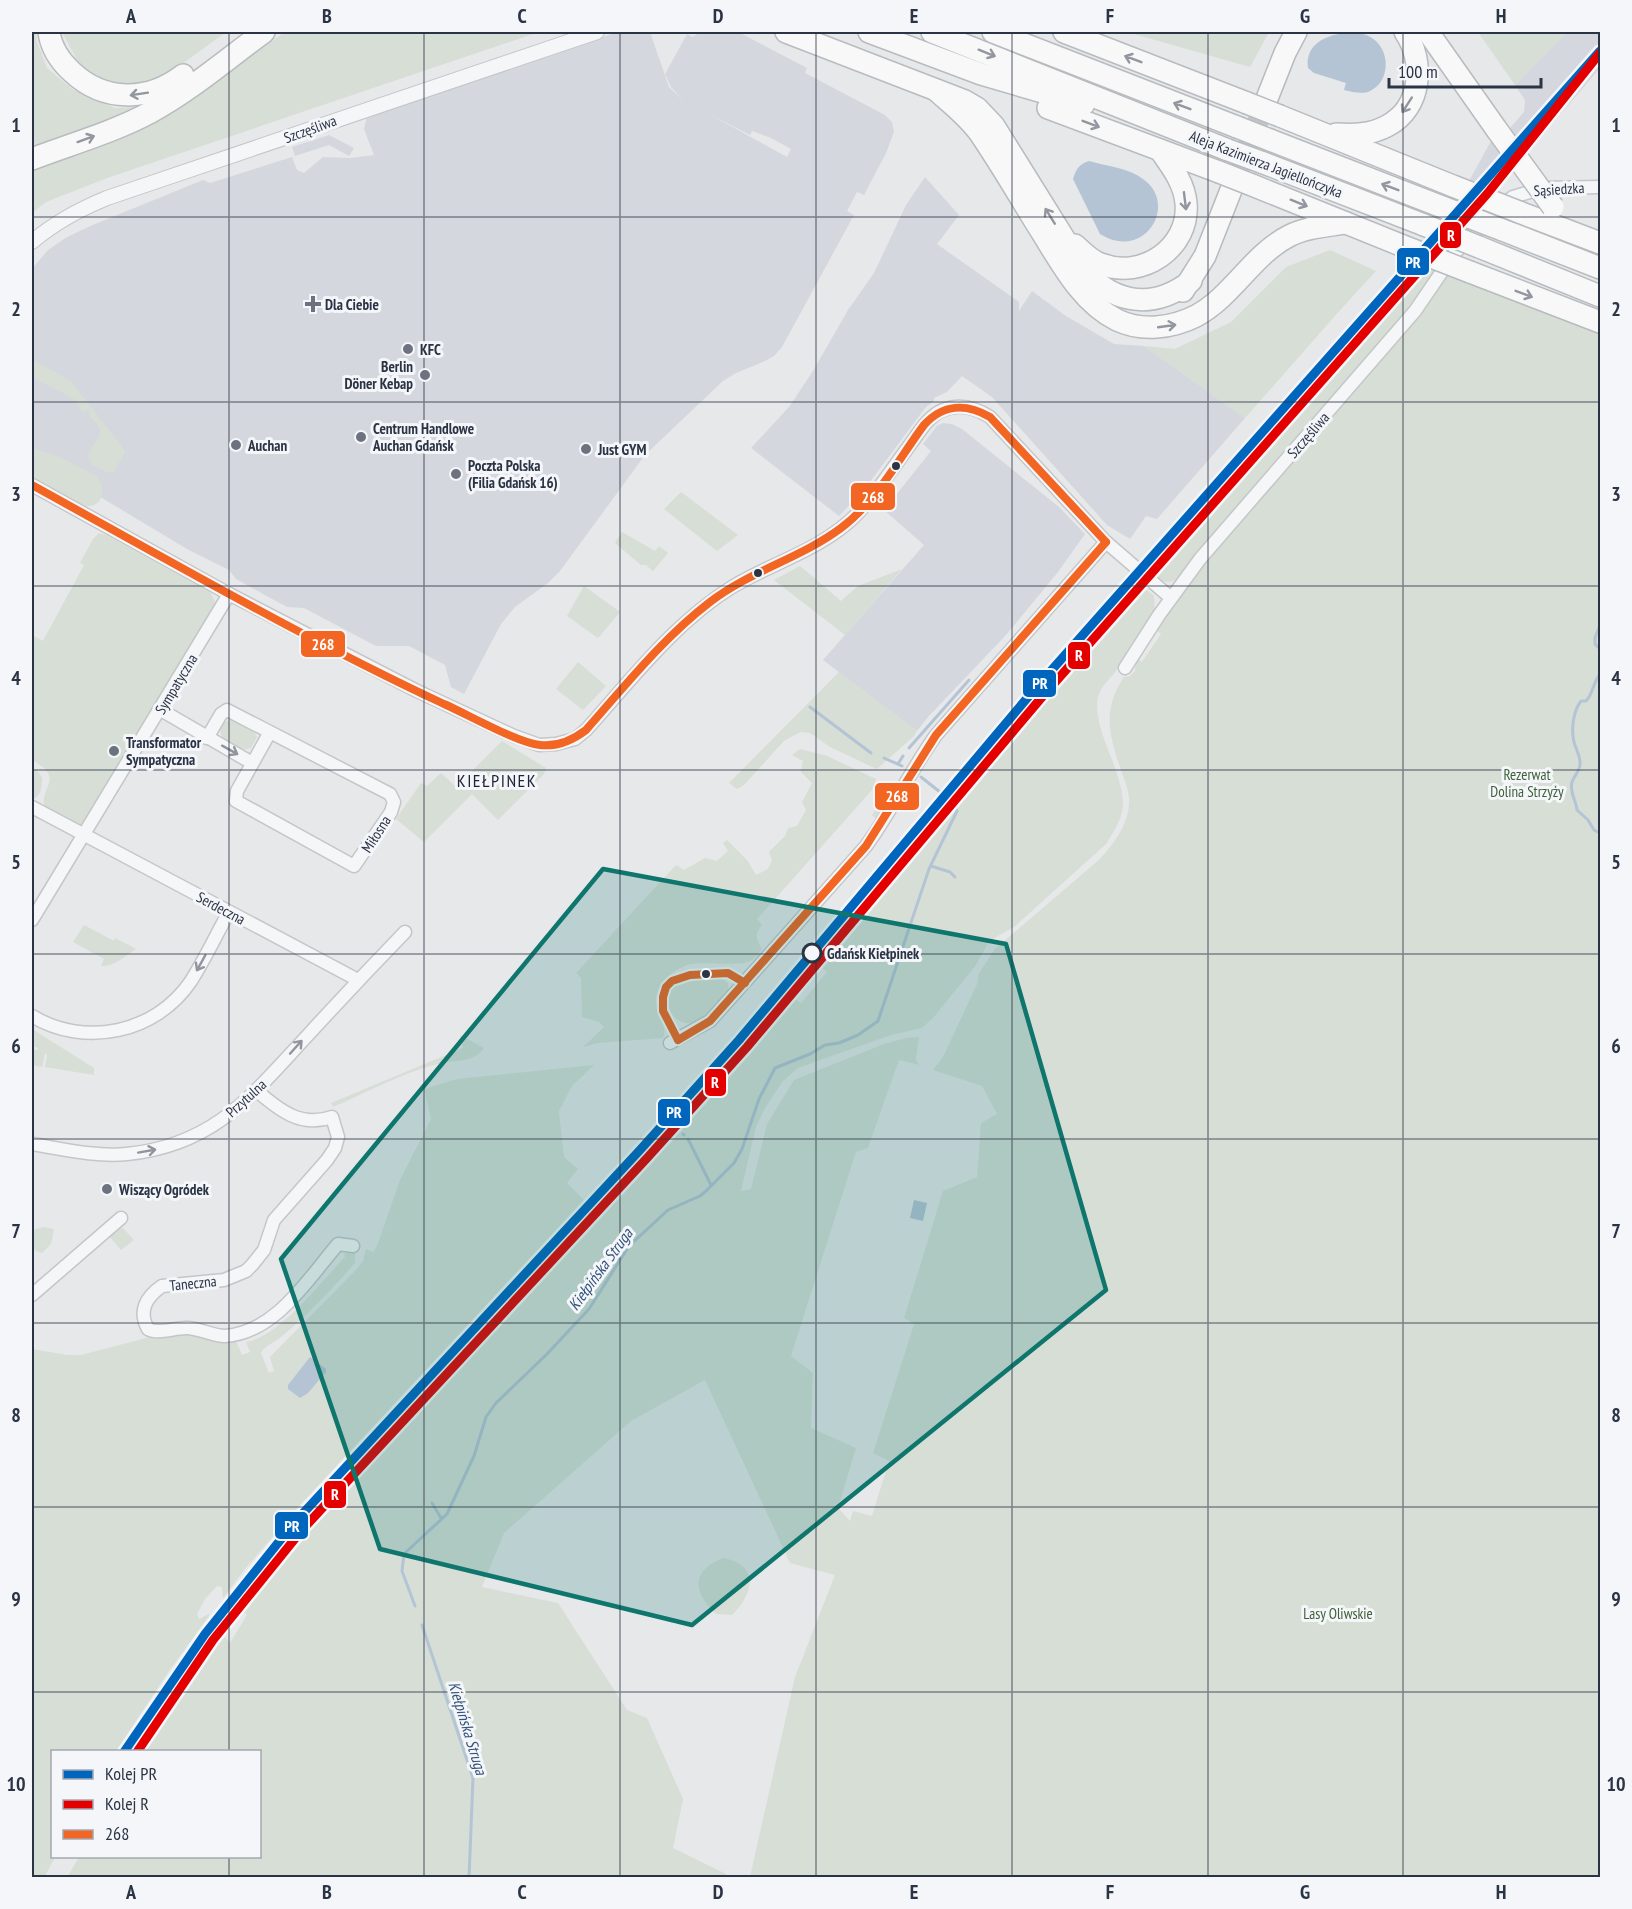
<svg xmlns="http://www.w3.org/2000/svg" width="1632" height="1909" viewBox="0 0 1632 1909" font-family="'PT Sans Narrow',sans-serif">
<rect width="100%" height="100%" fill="#e6e8ea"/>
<g fill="#d4d7dd" fill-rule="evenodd">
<path d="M618 32H650L669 87 683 100 671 87 665 74 687 34 693 37 700 32H738L807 68 805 73 885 115 892 122 894 132 886 153 864 195 857 192 847 211 854 215 782 347 774 356 765 361 736 373 723 381 645 455 560 571 548 583 515 607 501 624 464 694 451 687 445 665 409 646H376L304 608 287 607 236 579 229 570 187 549 32 456V269L48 250 67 237 95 224 203 180 210 183 292 157 297 170 304 173 323 157 350 158 374 155 364 129 367 117ZM709 114 750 135 752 131 771 138 791 149 787 157Z"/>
<polygon points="1567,32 1600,32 1600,68 1504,180 1429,263 1411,256 1469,181 1491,141 1510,128 1524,112 1525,100 1515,85"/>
<polygon points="329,135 354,148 349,156 329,145 295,156 292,147"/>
<polygon points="925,177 959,215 937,244 1019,302 1019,311 1032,291 1066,316 1114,344 1144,346 1245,418 1157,519 1146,516 1130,539 1107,525 992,397 962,376 947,392 934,398 934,401 925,408 864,490 839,516 751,448 789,407 813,371 848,310 874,273 906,205"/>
<polygon points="943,423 952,424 962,429 1059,507 1085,534 1058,572 1006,635 928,717 917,731 823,660 924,545 884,510 931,451 923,444 937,426"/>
</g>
<g fill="#d6ded6">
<polygon points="32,32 36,32 37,42 47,68 72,89 115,108 149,106 32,148"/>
<polygon points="62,32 226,32 171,72 138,84 106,82 80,65"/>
<polygon points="285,32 539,32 107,178 46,202 32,213 32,171 124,137 161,120"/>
<polygon points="1127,32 1269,32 1250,67"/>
<polygon points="1478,32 1567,32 1515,85"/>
<path d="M1330 250 1376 271C1331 319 1289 369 1245 418L1144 346 1175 349 1231 322 1286 267Z"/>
<path d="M1429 263 1439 266 1415 304 1180 578C1168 584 1163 583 1154 574Z"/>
<path d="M1446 269 1600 329V1877H750L795 1677 835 1575 790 1563 705 1380 631 1421 504 1533 482 1587 558 1603 627 1710 647 1718 683 1799 673 1848 726 1874 727 1877 67 1878 79 1857 260 1856V1752L140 1751 169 1706 221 1633 230 1643 247 1615 244 1612 236 1618 234 1616 316 1517 642 1167 748 1047 751 1049 795 999 801 1003 827 972 822 968 897 877 894 874 1012 734 1143 587 1154 596 1155 614 1120 664C1115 676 1103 682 1099 694 1095 704 1098 716 1100 726 1106 750 1124 781 1123 806 1122 819 1113 833 1106 844L1014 927 989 941 976 965 933 1018 922 1028 891 1035 798 1068 782 1082 764 1110 756 1127 741 1191 751 1189 767 1124 794 1080 884 1044 906 1038 919 1037 916 1059 919 1065 899 1060 868 1148 856 1152 791 1356 813 1373 811 1428 856 1448 838 1508 850 1521 853 1511 872 1516 889 1461 873 1453 914 1324 904 1318 943 1191 977 1177 981 1123 997 1114 982 1086 933 1070 943 1057 977 984 979 973 995 949 1100 859C1115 843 1131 821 1129 797 1128 788 1124 779 1121 770 1109 735 1102 710 1124 677L1130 676 1135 671 1136 658 1142 662 1161 634 1155 629 1218 543 1411 325Z"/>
<path d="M32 359 71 381 123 448 125 452 114 472 110 473C105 471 93 467 90 462 81 445 117 437 89 417L90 412 86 410 82 413 77 402 72 398 32 377Z"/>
<path d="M32 448 56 455 97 476C107 490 103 508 84 506L32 479Z"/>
<polygon points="681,492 738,535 717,551 664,509"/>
<polygon points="622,532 655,551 659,546 668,553 653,571 646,565 641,565 615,543"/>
<path d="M99 533 106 535 210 592 215 601 212 611 214 613 82 826H79L44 807C41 785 65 778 32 760V635L43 641 84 565 80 563 93 539Z"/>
<polygon points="800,566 841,601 858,586 902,569 845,635 774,580"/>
<polygon points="584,586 620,612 598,638 567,616"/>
<polygon points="578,662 606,686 583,710 556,689"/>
<polygon points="839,672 917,731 914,736 877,769 830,747 810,733 800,732 784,741 744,785 737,789 729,783"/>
<path d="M235 720 252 728 257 737 251 748C229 757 203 720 235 720Z"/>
<polygon points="502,741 546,768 544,774 498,820 472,794 424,842 396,819 421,783 427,786 441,773 456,787"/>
<path d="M800 749 827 756 876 779 872 790 757 919 762 925C754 935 756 939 762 949 759 953 756 957 752 960 741 968 702 960 687 965 667 973 650 990 658 1012 661 1023 667 1026 663 1038L598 1043 583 1047 604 1027 599 1022 582 1017 581 978 576 973 676 865 684 870 705 858 717 861 728 851 723 843 727 840 747 860 756 875 768 869 772 860 769 852 785 836 788 828 797 826 806 810 802 802 812 783 801 772 803 761 792 755Z"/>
<path d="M32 768 37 770 42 778C42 787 41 797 32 799Z"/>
<polygon points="885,789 890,791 891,794 876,819 872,815 877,808 880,792"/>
<path d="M84 925 114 941 115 938 136 949C125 956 114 967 101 966L104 959 73 942Z"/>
<path d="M722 979 728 983 729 991C721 1001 709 1018 696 1022 674 1030 657 999 676 985 687 977 709 979 722 979Z"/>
<polygon points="32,1029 94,1068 94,1075 45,1067 47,1055 45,1053 42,1067 32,1065 32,1049 37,1050 38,1048 32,1046"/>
<path d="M460 1035 484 1048C475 1062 458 1060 442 1063 405 1071 368 1092 333 1107L331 1103 463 1048Z"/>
<path d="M594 1065 572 1086 559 1111 564 1157 578 1169 567 1183 584 1200 301 1504 244 1570 223 1598 222 1587 217 1586 205 1599 197 1614 199 1619 209 1614V1616L169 1671 116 1751 52 1752V1856L55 1857 44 1878 32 1877V1349L67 1355H81L154 1336 189 1333 236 1341 242 1355 250 1352 246 1342C279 1337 321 1282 345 1257L344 1255 349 1249 355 1253V1263C332 1289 309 1314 282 1336 275 1342 264 1346 261 1353L269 1373 274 1371 270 1357 355 1271 363 1261 366 1249 373 1252 377 1246 400 1180 431 1119 424 1089 457 1079Z"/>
<polygon points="43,1227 54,1229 51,1244 42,1253 36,1251 32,1246 32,1232 36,1229"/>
<polygon points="123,1228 134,1240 121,1250 109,1236 118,1229"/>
<path d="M723 1558C760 1565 754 1593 732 1615L716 1614C693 1592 690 1571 723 1558Z"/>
</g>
<g fill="#b4c4d5">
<path d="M1344 33C1354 33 1363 32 1372 38 1391 50 1391 83 1368 92 1360 94 1352 92 1344 90L1346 83 1314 73 1308 68C1305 45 1324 36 1344 33Z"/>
<path d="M1089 161C1106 166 1129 168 1143 179 1179 204 1145 262 1100 234L1073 179C1076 169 1079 164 1089 161Z"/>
<polygon points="914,1200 927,1203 923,1221 910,1218"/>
<polygon points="310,1357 326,1369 326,1372 308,1393 300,1398 288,1389 288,1385"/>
</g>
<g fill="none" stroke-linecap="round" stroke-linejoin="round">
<g stroke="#b4c4d5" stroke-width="3">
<polyline points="1600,625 1595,638 1595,644 1600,649"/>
<path d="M1600 674C1593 683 1592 696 1586 701H1581C1573 711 1571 730 1574 742 1576 750 1581 757 1580 765 1579 772 1574 776 1572 782 1569 792 1576 800 1577 810L1588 820 1594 830 1600 833"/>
<polyline points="810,707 871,753"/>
<polyline points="909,748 969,680"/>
<polyline points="884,758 902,766"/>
<polyline points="898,764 903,756"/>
<polyline points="921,777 940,792"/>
<polyline points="931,866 950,872 955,877"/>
<polyline points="683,1134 684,1135"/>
<polyline points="688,1139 711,1185"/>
<polyline points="432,1503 441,1518"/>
<polyline points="415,1606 402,1571 404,1554 447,1514 474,1456 486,1417 496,1403 547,1354 589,1309 629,1246 668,1210 700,1196 706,1191 734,1163 742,1149 759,1099 775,1068 810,1054 825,1045 839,1043 858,1035 878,1021 929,869 957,811 953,803"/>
<polyline points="422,1625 473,1778 469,1878"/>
</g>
<polyline stroke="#c1c4c9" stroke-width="21" stroke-dasharray="21 10" stroke-linecap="butt" points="1233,185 1266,101"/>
<g stroke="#c4c6c8" stroke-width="15">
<g id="minor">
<path d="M32 485 229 594 417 691 514 736 539 745 556 744 575 739 586 730C631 680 674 623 732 587 773 562 822 550 857 514 876 494 892 469 909 446 919 433 928 416 943 410 960 403 976 408 990 417L1106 542 1171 598"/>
<polyline points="1125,668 1159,615 1200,559 1415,311 1454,254 1496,209 1513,197 1543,188 1600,187"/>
<polyline points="161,710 252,763"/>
<polyline points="207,738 221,714 227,710 231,712 390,794 394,802 391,812 354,866 236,801 237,791 270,732"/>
<polyline points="32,807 358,980"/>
<polyline points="32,920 229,594"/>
<path d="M32 1016C85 1048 156 1033 191 981 205 959 216 935 229 912"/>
<path d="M670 1043 710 1021 866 846C892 811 910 771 936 735L1106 542"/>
<path d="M257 1091C279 1110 301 1128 332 1117L338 1137 335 1148 327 1160 274 1220 264 1250 252 1265 246 1271 224 1280 162 1286C146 1297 138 1311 148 1329 158 1335 176 1327 188 1328 201 1329 213 1336 225 1336 275 1333 308 1279 338 1244L353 1246"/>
<path d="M32 1144C63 1149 95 1157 127 1154 215 1145 252 1095 308 1035 340 1000 372 966 405 932"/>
<polyline points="32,1295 121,1218"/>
</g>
</g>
<g stroke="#c4c6c8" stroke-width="16">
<path id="tertiary" d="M32 242C54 223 80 209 107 198L597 32"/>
</g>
<g stroke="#b8bbbf" stroke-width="24">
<g id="motorway">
<path d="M49 32C51 47 60 61 72 72 104 102 148 102 183 75"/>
<path d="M786 32 965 101 977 108 994 126 1080 264C1109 303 1151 312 1191 281"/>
<polyline points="869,32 981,74 1084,104"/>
<polyline points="932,32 1228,150"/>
<polyline points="993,32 1237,127"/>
<polyline points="1064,32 1247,103"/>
<polyline points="1428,32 1497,130"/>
<path d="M936 90C951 104 969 117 981 135 1002 166 1021 199 1041 231 1061 263 1082 303 1117 320 1142 332 1172 328 1196 316 1233 296 1252 255 1289 236 1306 227 1327 226 1346 223"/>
<polyline points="1266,101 1285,53 1296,32"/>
<polyline points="1048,108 1219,172"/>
<polyline points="1280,116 1453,186"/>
<path d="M1336 134C1354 135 1370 135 1387 126 1422 108 1425 61 1405 32"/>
<polyline points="1270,140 1445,208"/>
<path d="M32 159C71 144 114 132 151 112 191 90 227 59 264 32"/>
<polyline points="1261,162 1424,225"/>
<polyline points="1252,185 1403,246"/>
<polyline points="1519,212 1600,243"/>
<polyline points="1500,229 1600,268"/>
<path d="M1075 245C1083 252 1091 261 1101 264 1142 280 1190 248 1186 203 1184 182 1171 166 1160 150"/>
<polyline points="1479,247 1600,296"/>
<polyline points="1470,272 1600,322"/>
<polyline points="1183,291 1205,256 1233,185"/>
</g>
</g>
<use href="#minor" stroke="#f5f6f7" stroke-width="12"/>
<use href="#tertiary" stroke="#f5f6f7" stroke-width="14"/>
<use href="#motorway" stroke="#f8f8f8" stroke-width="21"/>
<g stroke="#b8bbbf" stroke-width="24" stroke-linecap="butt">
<g id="motorway-bridge">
<polyline points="1247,103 1280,116"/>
<polyline points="1237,127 1270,140"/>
<polyline points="1497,130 1553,207"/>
<polyline points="1228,150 1261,162"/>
<polyline points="1219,172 1252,185"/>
<polyline points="1453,186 1519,212"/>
<polyline points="1445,208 1500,229"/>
<polyline points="1424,225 1479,247"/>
<polyline points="1403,246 1470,272"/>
</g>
</g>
<use href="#motorway-bridge" stroke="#f8f8f8" stroke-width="21"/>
<g stroke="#f4f6f9" stroke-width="12">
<g id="bus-1">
<path d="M32 485C168 560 303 638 444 704 467 714 518 743 540 745 557 747 573 740 586 730 625 686 663 638 710 602 750 571 801 558 841 528 876 502 898 460 924 425 943 404 966 403 990 417L1106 542"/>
<polyline points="678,1040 710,1021 866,846 936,735 1106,542"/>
<polyline points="678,1040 663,1011 663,997 666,987 672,981 690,975 728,973 745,983"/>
</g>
</g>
<use href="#bus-1" stroke="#f26522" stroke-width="8"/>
<g stroke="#f4f6f9" stroke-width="14">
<polyline id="rail-1" points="124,1752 205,1634 294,1523 640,1150 739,1040 1034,690 1600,51"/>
</g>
<g stroke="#f4f6f9" stroke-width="14">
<polyline id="rail-2" points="137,1752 213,1640 302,1530 648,1157 747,1047 1042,697 1487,194 1600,53"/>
</g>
<use href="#rail-1" stroke="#0065bd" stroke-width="9"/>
<use href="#rail-2" stroke="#e50000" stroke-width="9"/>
</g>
<defs><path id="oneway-shaft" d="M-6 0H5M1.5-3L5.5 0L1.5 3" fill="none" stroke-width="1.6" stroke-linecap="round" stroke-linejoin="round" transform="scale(1.5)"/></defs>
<g stroke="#92969e">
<use href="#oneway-shaft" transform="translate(987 53) rotate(22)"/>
<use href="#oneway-shaft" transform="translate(1133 59) rotate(-159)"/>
<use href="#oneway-shaft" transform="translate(139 94) rotate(171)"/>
<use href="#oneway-shaft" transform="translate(1407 105) rotate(123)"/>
<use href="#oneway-shaft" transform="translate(1182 106) rotate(-159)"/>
<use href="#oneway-shaft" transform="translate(1091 124) rotate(21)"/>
<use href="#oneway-shaft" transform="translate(86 139) rotate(-20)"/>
<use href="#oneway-shaft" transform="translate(1390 187) rotate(-159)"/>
<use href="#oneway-shaft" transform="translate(1185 201) rotate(83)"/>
<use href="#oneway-shaft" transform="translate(1299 203) rotate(22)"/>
<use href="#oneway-shaft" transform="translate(1050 216) rotate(-122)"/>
<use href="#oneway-shaft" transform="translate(1524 294) rotate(21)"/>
<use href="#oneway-shaft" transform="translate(1167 326) rotate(-8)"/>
</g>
<g stroke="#90959e">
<use href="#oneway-shaft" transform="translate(230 750) rotate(29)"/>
<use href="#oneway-shaft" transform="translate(201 963) rotate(119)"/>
<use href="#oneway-shaft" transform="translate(296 1047) rotate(-48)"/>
<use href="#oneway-shaft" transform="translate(147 1151) rotate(-10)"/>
</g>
<path fill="#0f766e" fill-opacity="0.2" stroke="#0f766e" stroke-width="4.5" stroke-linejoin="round" d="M603 869 1006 944 1106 1290 692 1625 380 1549 281 1259Z"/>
<path fill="none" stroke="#2b3445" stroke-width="1.5" stroke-opacity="0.55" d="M229 32V1752M424 32V1878M620 32V1878M816 32V1878M1012 32V1878M1208 32V1878M1403 32V1878M32 217H1600M32 402H1600M32 586H1600M32 770H1600M32 954H1600M32 1139H1600M32 1323H1600M32 1507H1600M32 1692H1600M229 1856V1878"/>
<g fill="#6c737f" stroke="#f4f6f9" stroke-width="2">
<path d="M310 295h6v6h6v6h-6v6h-6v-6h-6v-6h6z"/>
<circle cx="408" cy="349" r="6"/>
<circle cx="425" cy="375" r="6"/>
<circle cx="361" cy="437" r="6"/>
<circle cx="236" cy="445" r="6"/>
<circle cx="586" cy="449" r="6"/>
<circle cx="456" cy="474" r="6"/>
<circle cx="114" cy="751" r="6"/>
<circle cx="107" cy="1189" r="6"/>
</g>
<g fill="#2b3445" stroke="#f4f6f9" stroke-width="2">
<circle cx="896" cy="466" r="5"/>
<circle cx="758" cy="573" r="5"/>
<circle cx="706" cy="974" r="5"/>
</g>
<circle fill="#f4f6f9" stroke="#2b3445" stroke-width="3" cx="812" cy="953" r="9"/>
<g text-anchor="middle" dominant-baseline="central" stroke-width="6" stroke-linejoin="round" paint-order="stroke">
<g font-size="15" fill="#2b3445" stroke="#f4f6f9">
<text transform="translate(310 129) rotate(-20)">Szczęśliwa</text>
<text transform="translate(1266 164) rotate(21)">Aleja Kazimierza Jagiellończyka</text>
<text transform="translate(1559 189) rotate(-4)">Sąsiedzka</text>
<text transform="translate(1308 435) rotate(-49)">Szczęśliwa</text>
<text transform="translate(176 684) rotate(-59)">Sympatyczna</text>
<text transform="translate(376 834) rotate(-57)">Miłosna</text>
<text transform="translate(221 908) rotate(28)">Serdeczna</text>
<text transform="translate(246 1098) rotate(-42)">Przytulna</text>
<text transform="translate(193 1283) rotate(-6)">Taneczna</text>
</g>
<g font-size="15" font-weight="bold" fill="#2b3445" stroke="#f4f6f9" text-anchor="start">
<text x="325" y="304">Dla Ciebie</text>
<text x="420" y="349">KFC</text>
<text x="413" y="366" text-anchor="end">Berlin<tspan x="413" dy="17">Döner Kebap</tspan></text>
<text x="373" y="428">Centrum Handlowe<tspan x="373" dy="17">Auchan Gdańsk</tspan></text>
<text x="248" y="445">Auchan</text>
<text x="598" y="449">Just GYM</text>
<text x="468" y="465">Poczta Polska<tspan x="468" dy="17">(Filia Gdańsk 16)</tspan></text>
<text x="126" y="742">Transformator<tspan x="126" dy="17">Sympatyczna</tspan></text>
<text x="119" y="1189">Wiszący Ogródek</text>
</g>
<g font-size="15" fill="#3f6138" stroke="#f4f6f9">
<text x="1527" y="774">Rezerwat<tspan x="1527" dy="17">Dolina Strzyży</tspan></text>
<text x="1338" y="1613">Lasy Oliwskie</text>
</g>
<g font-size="15" font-weight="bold" fill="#2b3445" stroke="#f4f6f9" text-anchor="start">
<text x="827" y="953">Gdańsk Kiełpinek</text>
</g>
<g font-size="16" font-style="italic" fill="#34527a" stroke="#f4f6f9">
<text transform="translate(600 1269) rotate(-54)">Kiełpińska Struga</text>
<text transform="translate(468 1728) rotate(73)">Kiełpińska Struga</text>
</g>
<g font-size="18" letter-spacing="1.5" fill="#1d2536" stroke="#f4f6f9">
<text x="497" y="780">KIEŁPINEK</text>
</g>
</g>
<g stroke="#f4f6f9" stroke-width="2">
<rect x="1439" y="221" width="23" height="28" rx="6" fill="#e50000"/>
<rect x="1396" y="247" width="34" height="29" rx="6" fill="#0065bd"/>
<rect x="850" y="482" width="46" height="29" rx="6" fill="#f26522"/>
<rect x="300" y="630" width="46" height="28" rx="6" fill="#f26522"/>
<rect x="1067" y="641" width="24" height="29" rx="6" fill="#e50000"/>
<rect x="1022" y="669" width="35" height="29" rx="6" fill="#0065bd"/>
<rect x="874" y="782" width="46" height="29" rx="6" fill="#f26522"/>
<rect x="704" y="1068" width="23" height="29" rx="6" fill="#e50000"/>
<rect x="657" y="1098" width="34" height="29" rx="6" fill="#0065bd"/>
<rect x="323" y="1480" width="24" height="29" rx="6" fill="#e50000"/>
<rect x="274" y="1511" width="35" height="29" rx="6" fill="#0065bd"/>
</g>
<g font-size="16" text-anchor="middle" font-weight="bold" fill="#fff">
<text x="1451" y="241">R</text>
<text x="1413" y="268">PR</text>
<text x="873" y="503">268</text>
<text x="323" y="650">268</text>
<text x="1079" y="661">R</text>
<text x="1040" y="689">PR</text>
<text x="897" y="802">268</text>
<text x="715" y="1088">R</text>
<text x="674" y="1118">PR</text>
<text x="335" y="1500">R</text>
<text x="292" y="1532">PR</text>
</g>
<rect width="1632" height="1909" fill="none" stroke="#f4f6f9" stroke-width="66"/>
<rect x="51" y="1750" width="210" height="108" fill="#f4f6f9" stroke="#a4a8b1" stroke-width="1.5"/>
<rect x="63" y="1770" width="30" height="9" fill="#0065bd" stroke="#a4a8b1" stroke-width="1.5"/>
<text x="105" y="1780" font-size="18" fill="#2b3445">Kolej PR</text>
<rect x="63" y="1800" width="30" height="9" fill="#e50000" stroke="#a4a8b1" stroke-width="1.5"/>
<text x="105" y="1810" font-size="18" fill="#2b3445">Kolej R</text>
<rect x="63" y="1830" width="30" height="9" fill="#f26522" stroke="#a4a8b1" stroke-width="1.5"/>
<text x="105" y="1840" font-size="18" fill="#2b3445">268</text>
<path d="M1389 78v9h152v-9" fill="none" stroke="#2b3445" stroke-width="3"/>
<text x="1398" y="78" font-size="18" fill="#2b3445" stroke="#f4f6f9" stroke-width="4.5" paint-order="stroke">100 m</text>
<rect x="33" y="33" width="1566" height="1843" fill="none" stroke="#2b3445" stroke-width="2"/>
<g font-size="20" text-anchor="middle" font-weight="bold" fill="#2b3445">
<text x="131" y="23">A</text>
<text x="327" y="23">B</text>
<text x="522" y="23">C</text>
<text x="718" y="23">D</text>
<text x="914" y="23">E</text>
<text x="1110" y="23">F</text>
<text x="1305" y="23">G</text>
<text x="1501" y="23">H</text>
<text x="16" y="132">1</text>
<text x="1616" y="132">1</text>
<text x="16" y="316">2</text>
<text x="1616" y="316">2</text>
<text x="16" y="501">3</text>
<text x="1616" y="501">3</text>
<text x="16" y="685">4</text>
<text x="1616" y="685">4</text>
<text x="16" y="869">5</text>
<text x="1616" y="869">5</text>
<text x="16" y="1053">6</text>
<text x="1616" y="1053">6</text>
<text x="16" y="1238">7</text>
<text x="1616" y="1238">7</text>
<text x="16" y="1422">8</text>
<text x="1616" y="1422">8</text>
<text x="16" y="1606">9</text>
<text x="1616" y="1606">9</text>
<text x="16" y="1791">10</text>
<text x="1616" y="1791">10</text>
<text x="131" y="1899">A</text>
<text x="327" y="1899">B</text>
<text x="522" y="1899">C</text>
<text x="718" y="1899">D</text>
<text x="914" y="1899">E</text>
<text x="1110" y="1899">F</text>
<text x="1305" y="1899">G</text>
<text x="1501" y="1899">H</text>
</g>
</svg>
